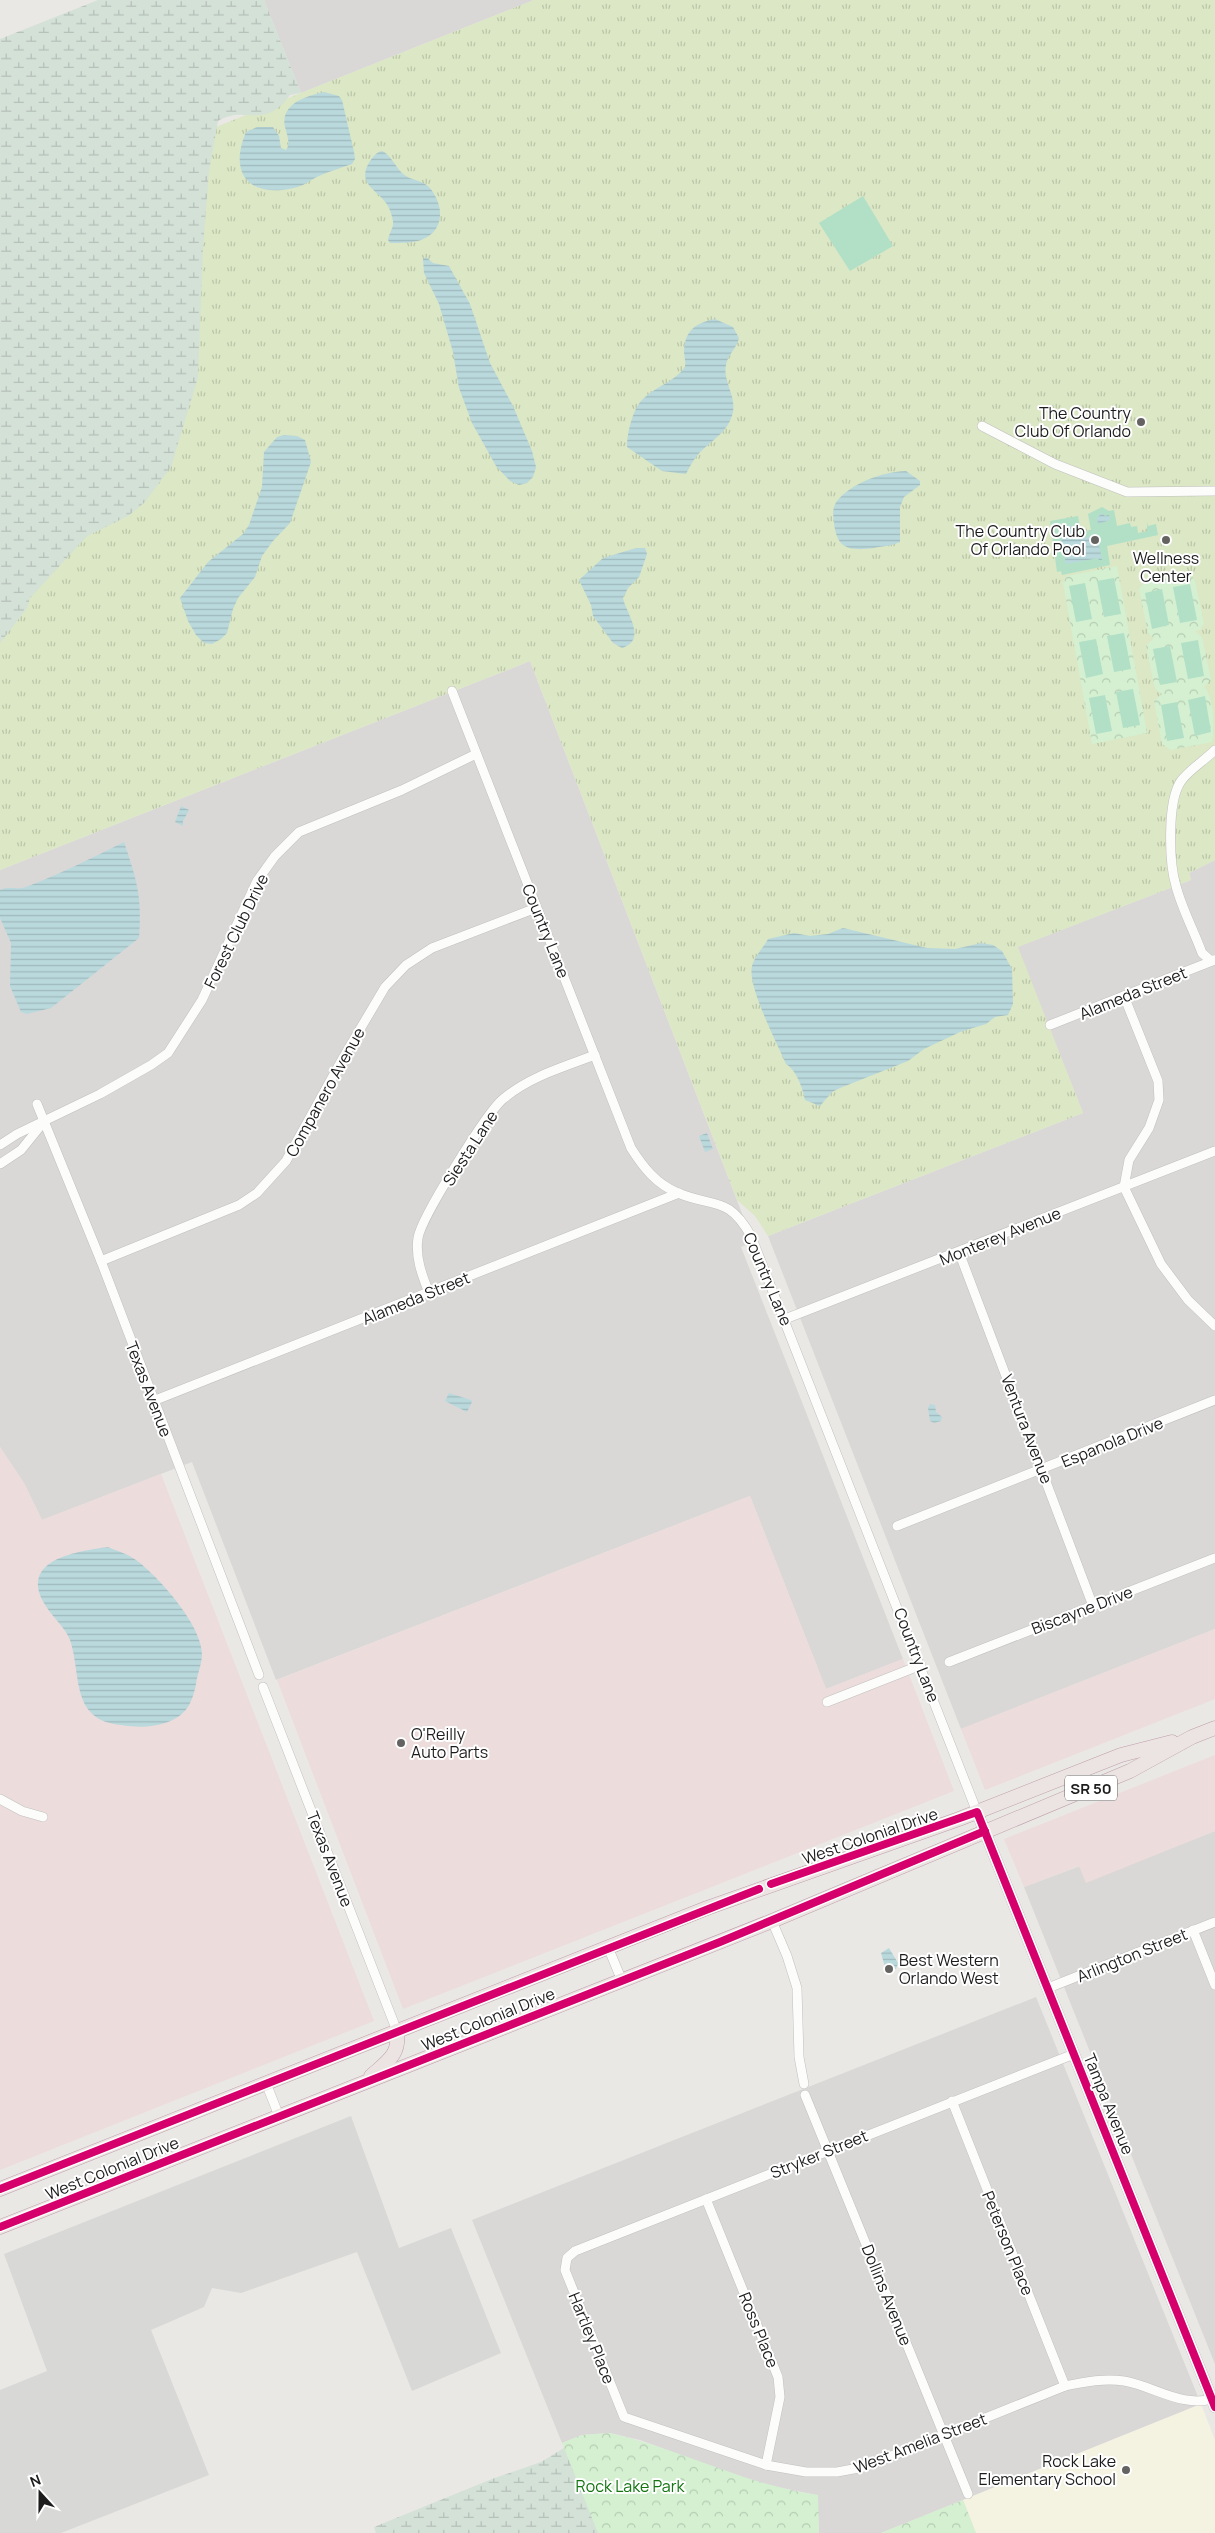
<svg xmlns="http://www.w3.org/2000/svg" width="1215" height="2533" viewBox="0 0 1215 2533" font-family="Manrope,sans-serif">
<defs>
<pattern id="grass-tufts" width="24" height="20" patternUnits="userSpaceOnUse" patternTransform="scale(1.25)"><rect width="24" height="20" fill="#dbe7c5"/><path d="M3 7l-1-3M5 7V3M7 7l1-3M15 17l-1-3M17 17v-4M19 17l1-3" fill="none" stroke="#bbc6a9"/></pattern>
<pattern id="wetland-marsh" width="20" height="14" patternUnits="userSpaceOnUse" patternTransform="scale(1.25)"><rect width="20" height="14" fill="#d3e1d7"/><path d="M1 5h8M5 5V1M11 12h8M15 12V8" fill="none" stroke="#b5c0b8"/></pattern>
<pattern id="park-crowns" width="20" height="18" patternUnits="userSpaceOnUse" patternTransform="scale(1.25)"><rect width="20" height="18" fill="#d4f0d1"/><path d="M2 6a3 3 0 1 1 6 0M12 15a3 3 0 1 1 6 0" fill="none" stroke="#b5cdb3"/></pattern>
<pattern id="water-rules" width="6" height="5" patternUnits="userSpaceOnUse" patternTransform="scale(1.25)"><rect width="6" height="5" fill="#bad9dd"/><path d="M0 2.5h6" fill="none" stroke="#9fbabd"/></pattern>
</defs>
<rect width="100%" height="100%" fill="#eae8e5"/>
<g fill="#d9d8d6">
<polygon points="264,0 534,0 301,93"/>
<polygon points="530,661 753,1242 741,1247 903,1659 826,1689 750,1496 276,1680 192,1462 42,1520 24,1483 0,1447 0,870"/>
<polygon points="1215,860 1215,1629 961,1729 768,1236 1083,1113 1017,947 1191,880 1189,873"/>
<polygon points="1215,1831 1215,2364 1024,1887 1080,1866 1086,1882"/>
<polygon points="1036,1997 1201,2404 881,2533 819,2533 817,2495 757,2483 640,2440 610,2433 582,2435 562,2443 472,2220"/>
</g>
<g fill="#ecdcdc">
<polygon points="0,1447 24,1483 42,1520 161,1474 374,2021 0,2170"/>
<polygon points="750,1496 826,1689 903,1659 954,1791 403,2009 277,1680"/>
<polygon points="1215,1629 1215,1699 985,1790 961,1729"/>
<polygon points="1215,1755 1215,1831 1086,1883 1079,1866 1024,1887 1004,1839"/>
</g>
<polygon fill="#f4f2e0" points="1201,2404 1215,2440 1215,2533 976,2533 963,2500"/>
<polygon fill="#d8d8d6" points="351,2116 399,2248 451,2228 501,2353 412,2391 357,2252 241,2293 212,2288 204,2307 151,2330 209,2475 61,2533 0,2533 0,2390 47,2371 4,2254"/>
<polygon fill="url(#grass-tufts)" points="534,0 1215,0 1215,860 1189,873 1191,880 1018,947 1083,1113 768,1236 755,1216 737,1200 530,661 0,870 0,213"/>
<g fill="url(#wetland-marsh)">
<path d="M98 0H264L301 93 290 95C264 131 246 104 218 121L209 171 203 246 198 377 171 467 144 503 128 516 87 536 30 598 27 608 0 643V39Z"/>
<polygon points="572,2443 715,2533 376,2533 374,2527 492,2479 541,2462"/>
</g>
<g fill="url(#park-crowns)">
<polygon points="1117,566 1147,733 1092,744 1063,583 1067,576"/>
<path d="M1190 574 1195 581 1204 623 1200 630 1195 631 1202 637 1211 679 1204 687C1214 696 1215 730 1212 742L1171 750 1162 744 1154 701 1162 694 1155 689 1146 646 1154 638 1148 633 1139 589 1144 583Z"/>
<path d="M610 2433C681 2449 745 2485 818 2495L819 2533H598L562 2443 582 2435Z"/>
<polygon points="963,2500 976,2533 881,2533"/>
</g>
<g fill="#b1e0c7">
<polygon points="863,196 893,246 850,271 819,223"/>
<polygon points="1102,507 1109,511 1114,510 1117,526 1130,523 1131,527 1137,526 1138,533 1147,531 1147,522 1148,526 1156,524 1158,535 1107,546 1110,565 1062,575 1061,571 1057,572 1050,521 1078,516 1081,532 1091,530 1088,514"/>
<polygon points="1114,578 1121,614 1104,617 1097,581"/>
<polygon points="1085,583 1092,619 1076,622 1069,586"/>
<polygon points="1190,584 1197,620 1180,623 1173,587"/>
<polygon points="1162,589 1169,625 1152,629 1145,593"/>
<polygon points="1124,633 1131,669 1114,672 1107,636"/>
<polygon points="1096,639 1103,674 1086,678 1079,642"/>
<polygon points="1198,640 1204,676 1188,679 1181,643"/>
<polygon points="1170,646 1177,682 1160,685 1153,649"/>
<polygon points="1133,689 1140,725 1123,728 1116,692"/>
<polygon points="1105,695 1112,731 1096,734 1089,698"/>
<polygon points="1205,696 1211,732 1195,736 1188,700"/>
<polygon points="1177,702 1184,738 1167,741 1161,705"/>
</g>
<g fill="url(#water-rules)">
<path d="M324 92 339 96 342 100 354 152 355 159 352 164C341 168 330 171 319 176 310 180 304 186 294 188 250 198 228 175 246 132L257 127H273L279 136 281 148 286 150C291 143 287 135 285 127 280 104 306 96 324 92Z"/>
<path d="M382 151C390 154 395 166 402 173 410 181 421 179 429 187 444 204 446 231 421 240 412 243 400 243 390 243L388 240C389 233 394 228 393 221 392 216 390 208 386 203 376 189 356 183 370 161 374 156 375 153 382 151Z"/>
<polygon points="426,257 433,263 449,266 470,304 490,363 513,406 532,451 536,467 533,477 527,483 519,485 510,481 496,466 472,423 459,388 453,352 439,304 424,273 423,259"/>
<path d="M715 319 733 327 739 338C737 348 728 354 726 365 722 383 741 400 730 421 723 436 706 444 696 457 692 462 689 468 686 474L662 471 627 447C627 433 633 407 644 398 657 386 674 382 685 367 686 361 684 356 684 351 685 329 697 323 715 319Z"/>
<polygon points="284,435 297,436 305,440 311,462 290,523 273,541 262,556 255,577 238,598 233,609 227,633 221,639 212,644 204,643 196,635 188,621 180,598 208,562 243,534 249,525 262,487 264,452 277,437"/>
<path d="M906 471 920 481V485L904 497 900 507V542C892 546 883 546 874 548 850 551 837 550 834 523 833 515 832 508 837 501 853 482 883 472 906 471Z"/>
<polygon points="1102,513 1105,516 1109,515 1110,520 1098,524 1097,518"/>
<polygon points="1072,525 1075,540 1097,535 1102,560 1099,560 1098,558 1066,564 1059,527"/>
<path d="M636 548H645L647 554 639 577 628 588 623 598C626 613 648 640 622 648L613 643 593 616 591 605 579 580 603 558Z"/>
<polygon points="181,806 189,810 183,821 183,826 175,822"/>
<path d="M124 842C137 881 142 896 139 938L51 1008 27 1014 21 1012 10 986 11 943 0 918V890C8 886 18 890 26 887 60 874 92 858 124 842Z"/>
<path d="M843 928 927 948 955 949 981 943 993 945 1002 951 1012 969 1013 1004 1008 1015 995 1017 986 1024 960 1032 924 1049 908 1061 840 1088 832 1092 820 1106 805 1100C803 1088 796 1070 786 1064 777 1043 747 986 752 966 755 956 763 948 768 939L794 933 810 936 828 934Z"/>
<polygon points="707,1133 713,1149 705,1152 699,1136"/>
<polygon points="449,1393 471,1400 472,1402 467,1412 445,1401"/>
<polygon points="930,1404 935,1405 936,1412 942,1417 941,1421 934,1423 930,1421 928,1408"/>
<path d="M108 1547C117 1551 128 1554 136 1560 158 1576 202 1625 202 1654 202 1664 197 1675 196 1684 192 1704 186 1716 165 1723 149 1728 137 1727 121 1725 70 1720 82 1676 70 1640 65 1627 51 1616 44 1603 19 1559 79 1551 108 1547Z"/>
<polygon points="889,1948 898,1963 896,1969 891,1970 885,1967 881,1953"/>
</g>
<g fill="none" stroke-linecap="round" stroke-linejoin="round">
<g stroke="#c1c0bf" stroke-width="10">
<g id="minor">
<polyline points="982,426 1055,464 1127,492 1215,491"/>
<path d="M452 691 631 1148C643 1167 656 1184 678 1193 714 1208 728 1195 751 1236L977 1812"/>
<path d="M1215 750C1205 760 1189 770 1181 781 1167 801 1169 863 1176 886 1182 909 1194 931 1202 953L1210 960H1215"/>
<polyline points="1124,996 1158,1081 1159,1100 1149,1128 1129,1160 1124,1187 1161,1264 1188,1300 1215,1326"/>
<polyline points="1050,1025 1215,960"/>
<polyline points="37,1104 101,1261 259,1675"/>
<polyline points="0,1145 17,1134 100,1094 151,1065 168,1053 202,1000 257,881 275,856 299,832 402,790 476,754"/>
<polyline points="0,1164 21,1150 42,1124"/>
<polyline points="959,1252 1093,1606"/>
<polyline points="101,1261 239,1205 257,1193 286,1161 343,1058 385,987 406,965 432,948 536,908"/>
<path d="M429 1293C422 1275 415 1257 418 1238 421 1218 487 1112 503 1099 529 1077 563 1067 595 1055"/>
<polyline points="785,1319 1215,1151"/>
<polyline points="153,1401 679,1193"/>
<polyline points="897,1526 1215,1400"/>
<polyline points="949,1662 1215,1558"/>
<polyline points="263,1687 397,2031"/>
<polyline points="827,1702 921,1665"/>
<polyline points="0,1799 22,1811 43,1817"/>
<polyline points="772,1921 787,1956 797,1988 799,2057 804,2084"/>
<polyline points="1193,1930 1215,1985"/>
<polyline points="608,1947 622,1981"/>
<polyline points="1048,1988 1215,1922"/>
<path d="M1074 2054 575 2251 567 2258 565 2270 624 2417 766 2465 806 2472H837L864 2467 1065 2386C1085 2382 1104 2378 1124 2381 1154 2386 1183 2409 1215 2398"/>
<polyline points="266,2083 279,2116"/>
<polyline points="805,2095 968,2494"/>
<polyline points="952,2101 1065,2386"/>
<polyline points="706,2199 778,2377 780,2397 766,2465"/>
</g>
</g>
<g stroke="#c1c0bf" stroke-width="12">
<polyline id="tertiary" points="977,1812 1215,2407"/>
</g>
<g stroke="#be9eab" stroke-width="15">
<g id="trunk">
<path d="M371 2076C388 2061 400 2055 397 2031"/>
<polyline points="0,2189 707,1908 959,1819 1121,1755 1172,1742"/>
<polyline points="0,2227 772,1921 1130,1771 1192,1737 1215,1728"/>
</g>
</g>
<use href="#minor" stroke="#fcfcfb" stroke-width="9"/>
<use href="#tertiary" stroke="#fcfcfb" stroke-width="11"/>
<use href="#trunk" stroke="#ece4e2" stroke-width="14"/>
<g stroke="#fff" stroke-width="11">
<g id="cycleway">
<polyline points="771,1884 977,1812 1215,2407"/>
<polyline points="0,2189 759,1889"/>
<polyline points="0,2227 720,1942 985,1831"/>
</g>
</g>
<use href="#cycleway" stroke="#d6006c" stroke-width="8"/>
</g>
<g fill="#646362" stroke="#fff" stroke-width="2">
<circle cx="1141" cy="422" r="5"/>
<circle cx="1095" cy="540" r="5"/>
<circle cx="1166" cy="540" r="5"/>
<circle cx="401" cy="1743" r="5"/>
<circle cx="889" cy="1969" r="5"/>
<circle cx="1126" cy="2470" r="5"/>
</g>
<g text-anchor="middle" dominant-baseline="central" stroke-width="4" stroke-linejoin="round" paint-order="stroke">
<rect fill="#fff" stroke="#606060" stroke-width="1" x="1065" y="1775.5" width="52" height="25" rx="4"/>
<g font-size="15" font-weight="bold" fill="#1c1c1c">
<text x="1091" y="1788">SR 50</text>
</g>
<g font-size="16" fill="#1c1c1c" stroke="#fff" text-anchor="end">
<text x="1131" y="413">The Country<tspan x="1131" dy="18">Club Of Orlando</tspan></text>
<text x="1085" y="531">The Country Club<tspan x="1085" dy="18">Of Orlando Pool</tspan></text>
<text x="1166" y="558" text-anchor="middle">Wellness<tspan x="1166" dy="18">Center</tspan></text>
<text x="411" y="1734" text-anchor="start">O'Reilly<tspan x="411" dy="18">Auto Parts</tspan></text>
<text x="899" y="1960" text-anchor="start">Best Western<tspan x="899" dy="18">Orlando West</tspan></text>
<text x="1116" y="2461">Rock Lake<tspan x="1116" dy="18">Elementary School</tspan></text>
</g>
<g font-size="16" fill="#1c1c1c" stroke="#fff">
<text transform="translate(236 931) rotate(-64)">Forest Club Drive</text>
<text transform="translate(546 931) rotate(68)">Country Lane</text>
<text transform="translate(1133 993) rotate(-22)">Alameda Street</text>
<text transform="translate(325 1092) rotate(-61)">Companero Avenue</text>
<text transform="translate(470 1148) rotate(-57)">Siesta Lane</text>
<text transform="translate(1000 1236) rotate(-22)">Monterey Avenue</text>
<text transform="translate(768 1279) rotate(67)">Country Lane</text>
<text transform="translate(416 1298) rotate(-22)">Alameda Street</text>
<text transform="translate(149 1389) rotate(69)">Texas Avenue</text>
<text transform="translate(1027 1429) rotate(69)">Ventura Avenue</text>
<text transform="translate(1112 1442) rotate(-22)">Espanola Drive</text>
<text transform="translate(1082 1610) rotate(-21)">Biscayne Drive</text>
<text transform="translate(917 1655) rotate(69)">Country Lane</text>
<text transform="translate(870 1836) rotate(-19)">West Colonial Drive</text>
<text transform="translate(330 1859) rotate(69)">Texas Avenue</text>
<text transform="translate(1132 1955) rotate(-22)">Arlington Street</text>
<text transform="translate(488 2019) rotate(-22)">West Colonial Drive</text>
<text transform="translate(1109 2104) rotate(68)">Tampa Avenue</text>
<text transform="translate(819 2154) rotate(-22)">Stryker Street</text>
<text transform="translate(112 2168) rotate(-22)">West Colonial Drive</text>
<text transform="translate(1008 2243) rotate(68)">Peterson Place</text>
<text transform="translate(887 2295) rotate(68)">Dollins Avenue</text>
<text transform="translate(759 2330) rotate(68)">Ross Place</text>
<text transform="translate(592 2338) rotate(68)">Hartley Place</text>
<text transform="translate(920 2443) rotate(-21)">West Amelia Street</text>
</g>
<g font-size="16" fill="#127510" stroke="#fff">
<text x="630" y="2486">Rock Lake Park</text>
</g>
</g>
<g transform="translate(40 2493) rotate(339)" stroke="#ffffff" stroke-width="4" paint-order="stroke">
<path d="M0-4L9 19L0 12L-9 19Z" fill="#1c1c1c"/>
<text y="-8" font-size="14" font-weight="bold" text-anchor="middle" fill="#1c1c1c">N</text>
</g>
</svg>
